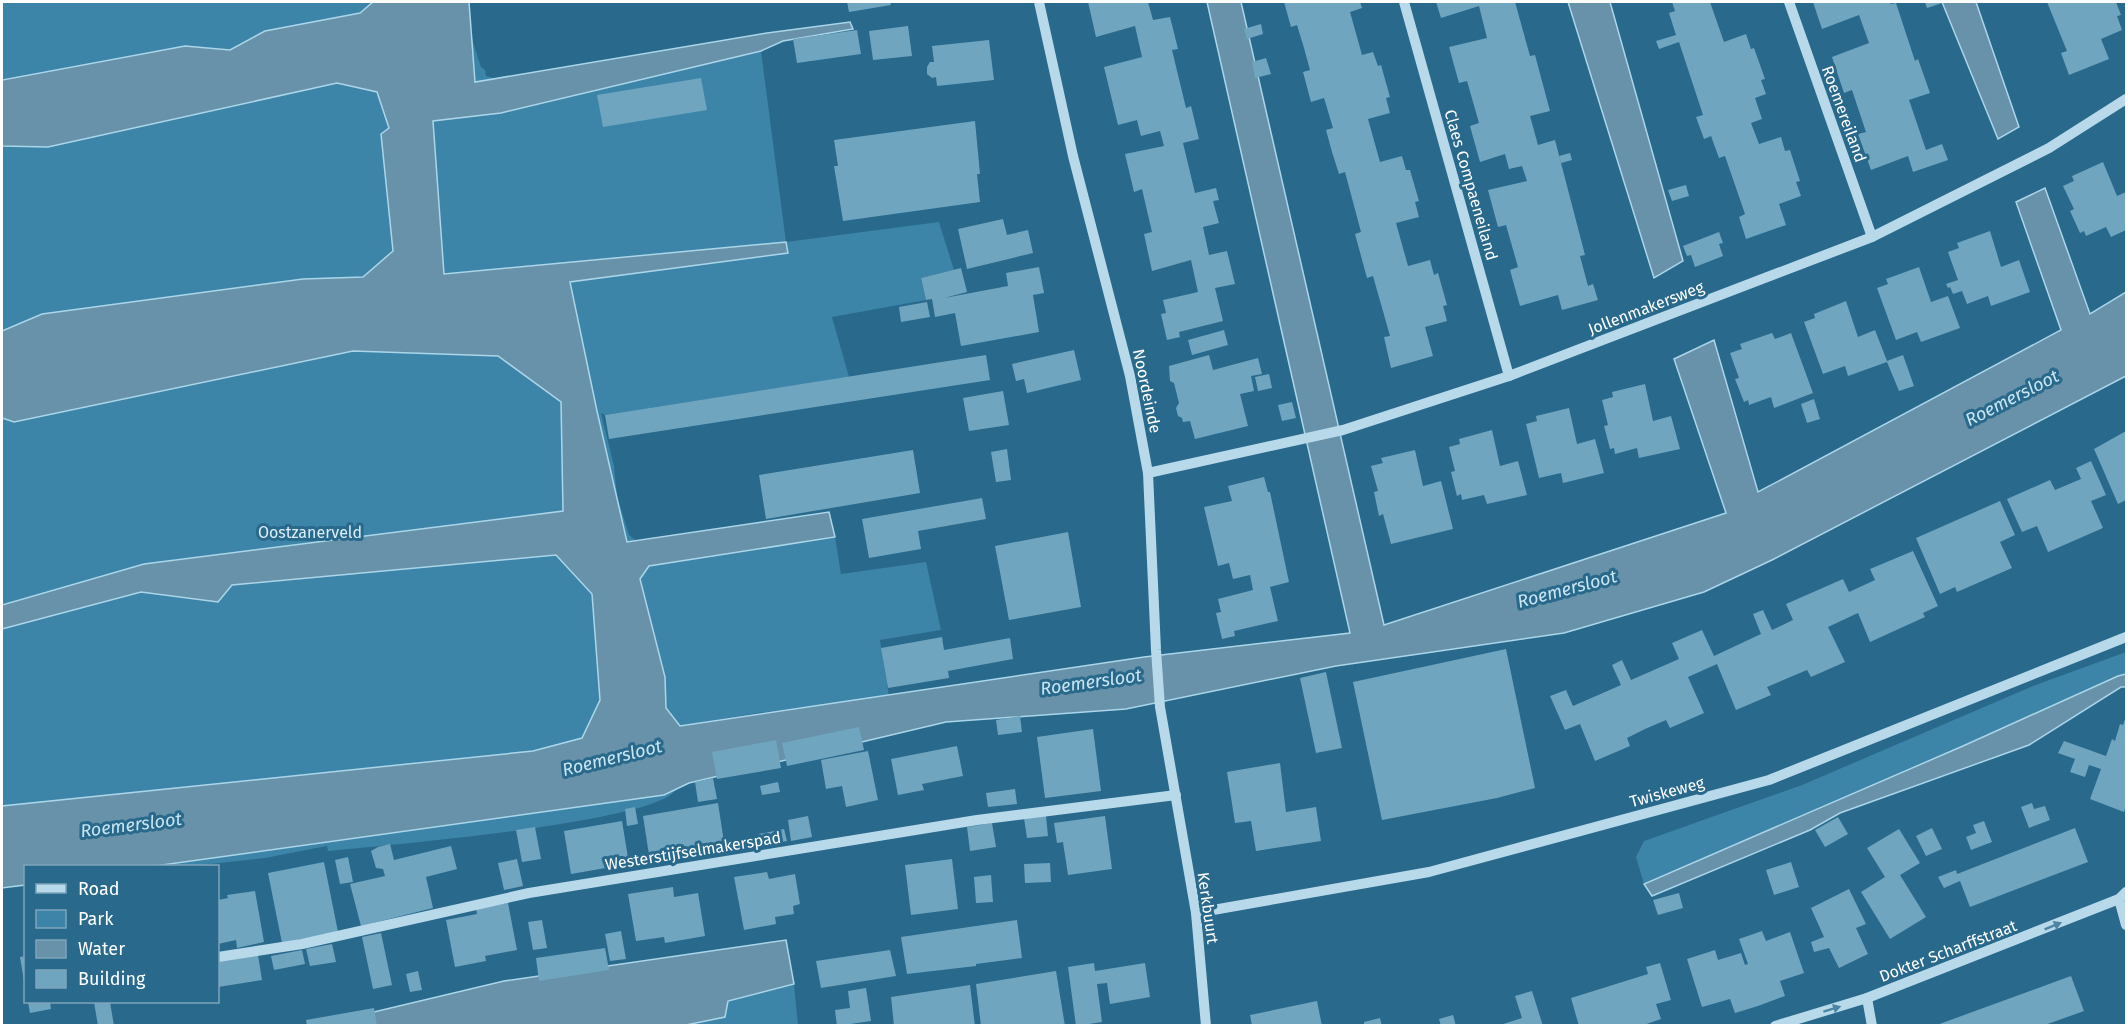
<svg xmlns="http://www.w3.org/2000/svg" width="2128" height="1027" viewBox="0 0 2128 1027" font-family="'Fira Sans',sans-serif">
<rect width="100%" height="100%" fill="#28698c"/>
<g fill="#3c84a8" fill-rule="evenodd">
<path d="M2 2H465L473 42 481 67 485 70 486 76 505 81 501 113 761 51 786 242 939 222 954 270 921 278 926 300 832 317 849 377 605 415 601 413 614 466 617 496 629 535 649 551 659 564 835 537 841 574 926 562 941 630 880 640 889 696 758 713 685 725C685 740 688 762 685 775 683 780 678 787 675 791 647 824 384 845 328 851L327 846 265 858 193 866H26L2 876ZM787 253 580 281 495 270 580 261Z"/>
<polygon points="2126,652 2126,674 2118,676 1963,746 1644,884 1636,857 1644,841 1802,785 2033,686"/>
<polygon points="794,984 798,1025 686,1026 725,1017 728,1001"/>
</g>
<g fill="#6792a9" stroke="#abd6ea" stroke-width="1.5">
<polygon points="373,2 469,2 475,82 767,33 850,22 853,29 783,41 761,51 501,113 433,121 444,274 786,242 788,253 570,282 597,411 627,542 829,512 835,537 649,566 640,579 665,677 666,708 680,726 1144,657 1350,633 1207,2 1241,2 1384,625 1726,513 1674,359 1714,340 1758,492 2061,330 2016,202 2045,188 2090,314 2126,292 2126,376 1772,560 1704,592 1564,633 1336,666 1126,709 946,722 689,783 664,795 155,866 26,866 25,885 2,888 2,806 533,751 582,738 600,700 592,594 556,555 232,585 218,602 141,592 2,629 2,605 144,564 563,511 561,402 498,356 353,351 14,422 2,418 2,331 42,314 303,279 363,277 393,251 381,134 389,128 377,92 337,83 48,147 2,146 2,80 185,46 230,50 265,31 360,13"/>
<polygon points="1568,2 1610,2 1683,261 1654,278"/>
<polygon points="1942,2 1976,2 2019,127 1998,139"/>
<polygon points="2126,674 2126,687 2121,687 2029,745 1840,813 1810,830 1652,896 1644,884 1963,746 2118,676"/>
<polygon points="786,940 794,984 728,1001 725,1017 686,1025 315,1026 504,981"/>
</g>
<g fill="#70a5c0">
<polygon points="847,2 890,2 891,5 849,12"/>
<polygon points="1088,2 1148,2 1153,20 1170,17 1178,49 1172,50 1186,108 1191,106 1199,139 1183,143 1195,193 1216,188 1219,200 1213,201 1219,223 1203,227 1209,255 1227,251 1235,284 1215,288 1223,321 1179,332 1180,337 1167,340 1161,314 1166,313 1163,300 1198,292 1191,260 1152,271 1144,234 1152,232 1142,189 1134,192 1125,154 1164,146 1160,131 1141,136 1137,120 1118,125 1104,67 1142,57 1135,26 1096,37"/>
<polygon points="1284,2 1360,2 1362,8 1350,12 1362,55 1373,52 1378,66 1381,65 1390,97 1386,98 1390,113 1368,119 1380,162 1402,156 1406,170 1410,170 1419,201 1415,202 1419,217 1396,223 1408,266 1430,260 1434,275 1438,273 1447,305 1443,306 1447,321 1425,327 1433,356 1391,368 1384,337 1390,336 1373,276 1367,278 1355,234 1361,232 1345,172 1339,174 1332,152 1326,130 1333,128 1324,98 1311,102 1303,72 1310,70 1304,48 1297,25 1291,27"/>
<polygon points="1436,2 1515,2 1530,56 1535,55 1550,111 1530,116 1538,145 1555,140 1585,255 1580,256 1588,286 1593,284 1598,300 1562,310 1558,295 1520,306 1510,270 1518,267 1506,225 1498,227 1488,190 1527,181 1522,166 1509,169 1505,154 1480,162 1470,126 1479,123 1467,81 1459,83 1449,47 1487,38 1479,6 1441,18"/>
<polygon points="1672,2 1710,2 1724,42 1746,34 1751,49 1754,48 1765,79 1761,80 1766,94 1755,98 1762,119 1751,123 1759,144 1781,137 1785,151 1790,150 1800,181 1796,182 1801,196 1779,204 1786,225 1746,239 1739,217 1745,214 1725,156 1719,158 1711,136 1704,139 1696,117 1703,115 1679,42 1659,49 1656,41 1676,35 1669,13 1675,11"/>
<polygon points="1813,2 1890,2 1891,4 1896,3 1915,61 1918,59 1930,93 1909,100 1926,150 1942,144 1948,160 1913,172 1908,156 1871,170 1858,134 1866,132 1852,90 1844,93 1832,57 1869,43 1859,15 1822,29"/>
<polygon points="1925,2 1945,2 1927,8"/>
<polygon points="2047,2 2116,2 2121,15 2117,16 2122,30 2101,39 2109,59 2069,75 2061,53 2067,51"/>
<polygon points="1261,24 1263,34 1247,39 1244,29"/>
<polygon points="908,26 912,56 873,60 869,31"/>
<polygon points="857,30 861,54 797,63 793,39"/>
<polygon points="989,40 994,80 937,86 936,77 932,78 927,74 927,67 930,62 934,62 932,46"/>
<polygon points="1266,58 1271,74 1255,78 1252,62"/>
<polygon points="701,78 707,110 603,127 597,95"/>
<polygon points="975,121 980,174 977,174 980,202 843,221 834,166 838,166 834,140"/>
<polygon points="1570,153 1572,160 1561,163 1559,156"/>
<polygon points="2103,162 2117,196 2126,192 2126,230 2111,237 2106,227 2086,236 2084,231 2080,233 2070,211 2074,209 2063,186 2074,181 2072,176"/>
<polygon points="1686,185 1689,196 1672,201 1668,190"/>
<polygon points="1003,219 1007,235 1028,230 1033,253 967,269 958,229"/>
<polygon points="1990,231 2001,267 2019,260 2030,292 1991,306 1988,296 1967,304 1962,291 1953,294 1950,287 1948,288 1946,284 1958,280 1948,252 1959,248 1957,243"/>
<polygon points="1719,232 1723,243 1719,244 1723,256 1695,267 1691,255 1687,256 1683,246"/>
<polygon points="1039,267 1044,293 1033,295 1039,332 961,346 955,313 935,317 932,299 926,300 921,278 961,268 967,292 944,298 1008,286 1006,273"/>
<polygon points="1919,267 1931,302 1948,296 1960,328 1921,342 1917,332 1896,340 1877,288 1888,284 1886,279"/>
<polygon points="1846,301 1858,337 1875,330 1887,361 1903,355 1914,386 1899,391 1887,362 1848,376 1845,366 1823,374 1804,322 1815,318 1814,314"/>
<polygon points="927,302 930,317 901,322 899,307"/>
<polygon points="1224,330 1228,345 1192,355 1188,340"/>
<polygon points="1772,333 1775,339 1791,333 1813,393 1774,408 1771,397 1749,405 1748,400 1744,402 1735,379 1739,378 1730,353 1742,349 1740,344"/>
<polygon points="1074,350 1081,380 1027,393 1024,379 1016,381 1012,364"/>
<polygon points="986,355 990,380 609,439 605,415"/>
<polygon points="1209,355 1213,370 1258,358 1262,374 1251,376 1254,391 1240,394 1248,426 1195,439 1190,421 1183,422 1182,418 1178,416 1176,408 1179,403 1174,383 1170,381 1169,366"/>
<polygon points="1269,374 1272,388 1258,391 1255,377"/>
<polygon points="1645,384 1653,421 1671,416 1680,449 1639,458 1637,448 1615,454 1614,448 1610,449 1604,426 1608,425 1602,400 1613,397 1612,392"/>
<polygon points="1003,391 1009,425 969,431 963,398"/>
<polygon points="1814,399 1820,419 1807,423 1801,404"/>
<polygon points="1292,402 1296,418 1282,421 1278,405"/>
<polygon points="1569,408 1577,444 1595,439 1604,473 1563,483 1561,473 1539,478 1526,424 1537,421 1536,416"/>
<polygon points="1492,430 1500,466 1518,461 1527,495 1487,504 1484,495 1462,500 1461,494 1457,496 1451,472 1455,471 1449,447 1460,444 1459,439"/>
<polygon points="2126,431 2126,500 2118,504 2094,449"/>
<polygon points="1007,449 1011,480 996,482 991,452"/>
<polygon points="913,450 920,493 766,519 759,475"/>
<polygon points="1415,450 1423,486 1441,481 1453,529 1391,544 1383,514 1379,516 1374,492 1378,491 1371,466 1383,463 1381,458"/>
<polygon points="2091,461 2106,495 2091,501 2103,528 2048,552 2037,526 2022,532 2007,499 2050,480 2055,490 2081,479 2076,468"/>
<polygon points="1264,477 1268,492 1270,492 1289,582 1270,587 1278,621 1234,631 1235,636 1222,639 1216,613 1221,612 1218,599 1253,590 1250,575 1233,579 1229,563 1218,566 1204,507 1232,501 1228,486"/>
<polygon points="982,498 986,519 918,531 921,549 869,558 862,519"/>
<polygon points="2000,501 2015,535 2000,542 2012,568 1957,592 1955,587 1940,594 1916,538"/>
<polygon points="1068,532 1081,607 1009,620 995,546"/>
<polygon points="1913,551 1938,606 1923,613 1925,617 1870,642 1858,613 1828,627 1845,662 1811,677 1807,670 1767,687 1771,695 1736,710 1717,664 1688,677 1704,713 1670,728 1666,720 1645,729 1627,738 1630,746 1595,761 1580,724 1565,730 1550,696 1566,690 1573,706 1621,685 1612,665 1622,660 1631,680 1679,659 1672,643 1702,630 1714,656 1761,634 1753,614 1763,610 1772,630 1793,620 1786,604 1843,579 1849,592 1875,580 1870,569"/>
<polygon points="942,637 944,650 1010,638 1013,659 948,671 949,678 888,688 881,648"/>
<polygon points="1506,649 1535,788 1497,798 1382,820 1353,682"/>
<polygon points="1326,672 1342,748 1316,753 1300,678"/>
<polygon points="1020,716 1022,732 998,735 996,720"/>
<polygon points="2126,716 2126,805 2124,812 2090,799 2101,769 2089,765 2085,777 2070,772 2075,759 2058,753 2064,741 2106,756 2112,739 2115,741 2120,724 2123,725"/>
<polygon points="859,727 864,750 787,766 782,743"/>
<polygon points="1093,729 1101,791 1045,798 1037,737"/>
<polygon points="776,740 781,768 717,779 712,752"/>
<polygon points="957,746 963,776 922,784 924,790 898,795 891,759"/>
<polygon points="868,751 878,800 846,807 842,786 826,789 821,760"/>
<polygon points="1280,763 1286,812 1316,807 1321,841 1256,851 1251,821 1235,823 1227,772"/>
<polygon points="713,778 717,799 698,802 695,782"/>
<polygon points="778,782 780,792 762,795 760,786"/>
<polygon points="1015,789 1017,804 988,807 986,793"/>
<polygon points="718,803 724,842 649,855 643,816"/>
<polygon points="2032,803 2034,809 2045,806 2050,820 2029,828 2021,807"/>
<polygon points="635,807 638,824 627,826 625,809"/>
<polygon points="808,816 812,837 791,841 788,820"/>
<polygon points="1046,816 1048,836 1027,838 1024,818"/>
<polygon points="1105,816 1112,869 1068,875 1063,842 1057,843 1054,823"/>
<polygon points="1838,817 1848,834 1825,847 1815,830"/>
<polygon points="622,821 629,864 571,874 564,831"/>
<polygon points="1984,821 1992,842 1971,850 1966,837 1976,833 1973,825"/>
<polygon points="992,823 996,847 970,851 967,827"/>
<polygon points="535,827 541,859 522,862 516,830"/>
<polygon points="1932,828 1942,849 1926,856 1916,836"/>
<polygon points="2075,828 2088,862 1970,907 1960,881 1944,888 1938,877 1956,870 1957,874"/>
<polygon points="784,829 787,841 761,847 759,834"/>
<polygon points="1899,829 1920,863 1900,875 1926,917 1890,939 1861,892 1885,877 1867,848"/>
<polygon points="390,844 394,860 451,846 457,869 426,877 433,908 361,926 350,884 385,876 383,869 376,868 371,851 378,847"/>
<polygon points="348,857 353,882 340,884 335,860"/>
<polygon points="517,859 523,886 504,890 498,863"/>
<polygon points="952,859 958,909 911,915 905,865"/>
<polygon points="324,862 338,932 282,943 268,873"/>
<polygon points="1791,862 1799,887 1774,895 1766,870"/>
<polygon points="1050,863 1051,882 1025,883 1024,864"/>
<polygon points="767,872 769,879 795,874 800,904 793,906 794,914 775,917 776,924 744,930 734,877"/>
<polygon points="991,875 993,902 976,903 974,877"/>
<polygon points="673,887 674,897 698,893 705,936 665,943 664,937 636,941 628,894"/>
<polygon points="1849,889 1866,924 1856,928 1868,954 1839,968 1829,948 1814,952 1811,942 1824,937 1811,908"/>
<polygon points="255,891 264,942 237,948 236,940 218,944 218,900 228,898 227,895"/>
<polygon points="1679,893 1683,908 1658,915 1653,900"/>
<polygon points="508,903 517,950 485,956 486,961 455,967 446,920 477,914 476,909"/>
<polygon points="542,920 547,948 533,950 528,922"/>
<polygon points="1017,920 1022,958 976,964 976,966 907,974 901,937"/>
<polygon points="621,931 626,959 610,961 605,934"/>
<polygon points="1762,931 1766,941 1790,932 1804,973 1780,981 1785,996 1758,1006 1735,1013 1730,999 1702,1007 1687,959 1715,950 1718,960 1741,953 1745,965 1748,964 1739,939"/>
<polygon points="381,933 392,985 373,989 362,937"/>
<polygon points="332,944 336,962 310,966 306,949"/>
<polygon points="605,948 609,970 539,981 536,958"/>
<polygon points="302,950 305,964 274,970 271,956"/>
<polygon points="890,950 896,976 821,988 816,961"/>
<polygon points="258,955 262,980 218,987 218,961"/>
<polygon points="26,956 26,981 24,981 20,957"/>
<polygon points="1094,963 1095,971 1145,963 1150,997 1110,1004 1107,983 1097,984 1102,1022 1076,1026 1068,967"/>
<polygon points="1660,963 1671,1000 1656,1004 1661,1019 1641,1026 1579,1026 1571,998 1648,974 1646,967"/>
<polygon points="418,971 422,990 410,992 406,974"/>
<polygon points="1056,971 1065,1026 981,1026 976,984"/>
<polygon points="2071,976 2084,1011 2042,1026 1934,1026"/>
<polygon points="970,985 975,1026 894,1026 891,997"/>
<polygon points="866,988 871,1021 837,1026 835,1010 850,1008 848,991"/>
<polygon points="1532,991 1543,1026 1497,1026 1522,1018 1515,996"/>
<polygon points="1317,1001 1322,1026 1252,1026 1250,1015"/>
<polygon points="28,1002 50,1002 51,1009 30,1013"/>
<polygon points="94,1002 110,1002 114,1026 98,1026"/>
<polygon points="374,1008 377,1026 307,1026 306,1020"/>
<polygon points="1453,1015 1456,1026 1441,1026 1439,1019"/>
<polygon points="1380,1018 1382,1026 1364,1026 1364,1022"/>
</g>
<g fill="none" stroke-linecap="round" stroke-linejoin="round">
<g stroke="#b7d9ea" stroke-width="10">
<polyline points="1039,2 1073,156 1130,376 1148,473 1156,650 1160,707 1196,913 1206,1026"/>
<polyline points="1404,2 1509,376"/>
<polyline points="1789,2 1872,237"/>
<polyline points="1148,473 1343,430 1509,376 1872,237 2049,148 2126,99"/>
<polyline points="2119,899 2126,925"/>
<polyline points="1196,913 1429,872 1769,780 2126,637"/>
<polyline points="218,957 302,944 529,893 977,820 1176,795"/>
<polyline points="1867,998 1872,1026"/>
<polyline points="1775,1026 1867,998 2119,899 2126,892"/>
</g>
</g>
<defs><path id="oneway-solid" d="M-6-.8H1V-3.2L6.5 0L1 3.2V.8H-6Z" transform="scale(1.5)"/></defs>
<g fill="#4c85a4">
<use href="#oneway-solid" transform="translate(2053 926) rotate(-22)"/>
<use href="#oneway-solid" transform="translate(1832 1009) rotate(-17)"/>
</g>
<g text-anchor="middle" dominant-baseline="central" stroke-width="6" stroke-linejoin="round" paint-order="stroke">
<g font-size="16" fill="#fff" stroke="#28698c">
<text transform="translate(1844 114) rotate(70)">Roemereiland</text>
<text transform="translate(1471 185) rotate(74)">Claes Compaeneiland</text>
<text transform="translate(1646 308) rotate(-21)">Jollenmakersweg</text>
<text transform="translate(1147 391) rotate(78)">Noordeinde</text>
<text transform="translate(1667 792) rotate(-15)">Twiskeweg</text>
<text transform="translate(693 851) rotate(-9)">Westerstijfselmakerspad</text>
<text transform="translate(1208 908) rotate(82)">Kerkbuurt</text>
<text transform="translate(1948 951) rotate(-21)">Dokter Scharffstraat</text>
</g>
<g font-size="16" fill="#dbeef8" stroke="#28698c">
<text x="310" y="532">Oostzanerveld</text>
</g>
<g font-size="18" font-style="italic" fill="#c9e5f2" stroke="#28698c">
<text transform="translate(2012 398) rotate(-27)">Roemersloot</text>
<text transform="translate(1567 589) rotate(-15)">Roemersloot</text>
<text transform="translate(1091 682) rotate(-8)">Roemersloot</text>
<text transform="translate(612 758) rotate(-14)">Roemersloot</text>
<text transform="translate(131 825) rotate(-7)">Roemersloot</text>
</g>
</g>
<rect width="2128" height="1027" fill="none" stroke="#ffffff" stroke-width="6"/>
<rect x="24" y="865" width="195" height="138" fill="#28698c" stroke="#7ea5ba" stroke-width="1.5"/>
<rect x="36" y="884" width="30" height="9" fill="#b7d9ea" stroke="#7ea5ba" stroke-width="1.5"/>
<text x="78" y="895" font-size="18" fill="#ffffff">Road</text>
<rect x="36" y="910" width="30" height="18" fill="#3c84a8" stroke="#7ea5ba" stroke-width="1.5"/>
<text x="78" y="925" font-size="18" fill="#ffffff">Park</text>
<rect x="36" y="940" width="30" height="18" fill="#6792a9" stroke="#7ea5ba" stroke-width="1.5"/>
<text x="78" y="955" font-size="18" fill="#ffffff">Water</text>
<rect x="36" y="970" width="30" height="18" fill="#70a5c0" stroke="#7ea5ba" stroke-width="1.5"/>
<text x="78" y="985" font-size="18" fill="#ffffff">Building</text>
</svg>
